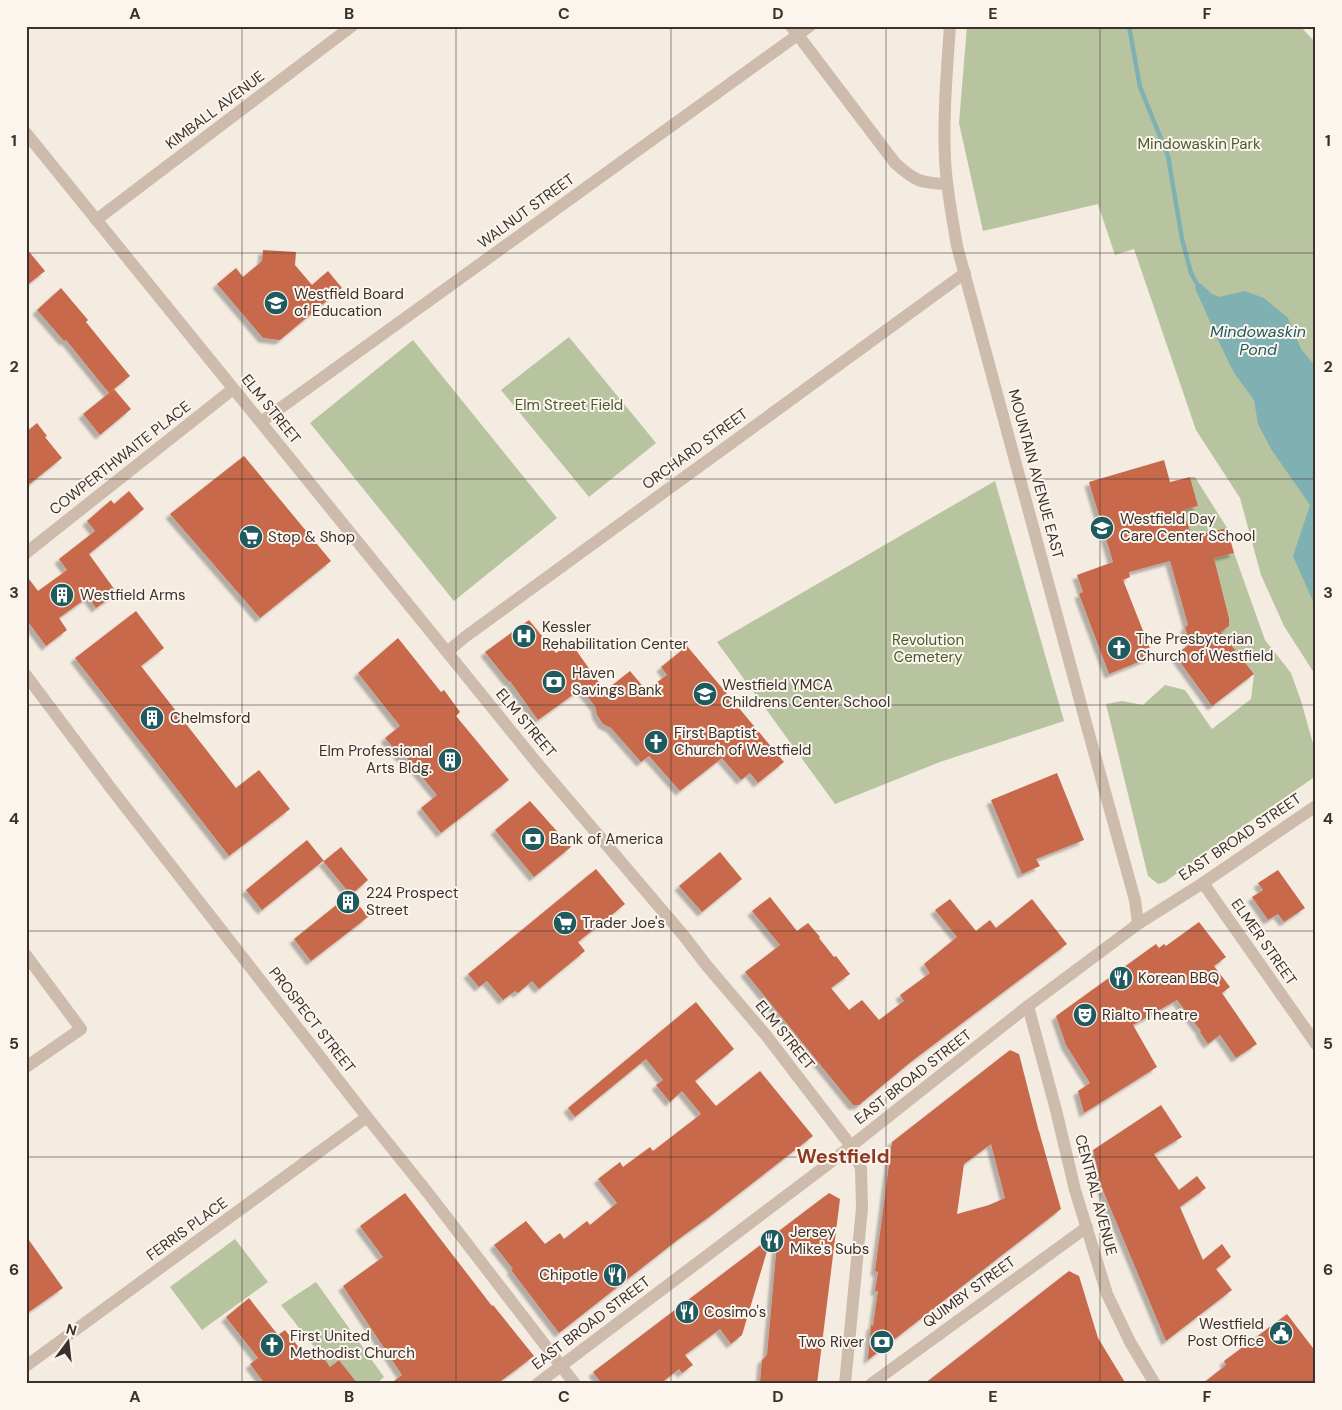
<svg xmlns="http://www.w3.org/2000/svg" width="1342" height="1410" viewBox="0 0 1342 1410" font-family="'DM Sans',sans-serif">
<defs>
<filter id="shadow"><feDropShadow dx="-4.5" dy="4.5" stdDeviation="1" flood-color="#0004"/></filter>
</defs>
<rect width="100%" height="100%" fill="#f4ebe1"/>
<g fill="#b8c4a0">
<polygon points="967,26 1300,26 1316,43 1316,676 1284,626 1261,575 1240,498 1196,430 1134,249 1115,255 1098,204 983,231 959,123"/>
<polygon points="569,337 656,443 589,497 501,390"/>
<polygon points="413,340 557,518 454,601 310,423"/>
<polygon points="1190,477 1195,477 1227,528 1192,536 1183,510 1198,506"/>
<polygon points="995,481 1064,721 940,762 835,804 717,642"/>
<polygon points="1234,553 1265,640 1291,673 1301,701 1316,754 1316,776 1207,851 1165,882 1158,884 1148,876 1106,704 1122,701 1143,705 1165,685 1185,690 1212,729 1251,699 1254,674 1221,632 1229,626 1229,618 1214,558"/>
<polygon points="235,1239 268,1282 202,1330 170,1287"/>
<polygon points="316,1282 384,1377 376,1384 358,1384 339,1360 330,1367 281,1305"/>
</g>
<polygon fill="#7fb0b2" points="1196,282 1201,284 1212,294 1219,297 1245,291 1264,298 1288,318 1301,349 1316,367 1316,608 1293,556 1310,505 1271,449 1258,424 1254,400 1234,373 1218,340 1195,288"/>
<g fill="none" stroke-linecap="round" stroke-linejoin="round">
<polyline stroke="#7fb0b2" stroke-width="4.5" points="1129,26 1140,87 1168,156 1182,239 1191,273 1196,282"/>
</g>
<g fill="#c8694b" fill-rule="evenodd" filter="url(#shadow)">
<polygon points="26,248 45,271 26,286"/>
<polygon points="263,250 296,252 295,265 312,285 328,271 342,288 280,340 263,338 217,284 236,268 243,277 262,261"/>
<polygon points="61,288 88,320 86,322 130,376 109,393 66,340 64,341 37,310"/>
<polygon points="114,389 131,409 100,435 83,414"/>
<polygon points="37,423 47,436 45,437 62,458 26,487 26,432"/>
<polygon points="244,456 331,561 260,618 170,514"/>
<polygon points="1164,460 1170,482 1190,477 1198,506 1183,510 1192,536 1227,528 1234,553 1214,558 1229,618 1229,626 1221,632 1254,674 1212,706 1175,655 1190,644 1185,627 1188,625 1170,561 1129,572 1130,577 1123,580 1153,656 1109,674 1079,594 1083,592 1077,575 1113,562 1089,482"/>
<polygon points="129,491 144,509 89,554 117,593 96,608 88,597 59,618 67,630 46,646 26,619 26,575 38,591 67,570 59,559 95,531 87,521 111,500 114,504"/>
<polygon points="136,611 164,648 141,666 236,788 259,770 290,809 229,856 75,658"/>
<polygon points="529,620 556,653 571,643 605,691 630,671 646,690 667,675 661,667 687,646 784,762 758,783 750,773 741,780 722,758 680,791 649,756 641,762 611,728 603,724 597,715 595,706 581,689 538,720 510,681 509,682 485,652"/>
<polygon points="398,638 441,692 444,690 460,712 456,716 509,780 441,833 421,808 437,795 405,756 402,758 385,738 400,726 358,673"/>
<polygon points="1057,773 1084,840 1036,859 1040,866 1022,874 991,800"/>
<polygon points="530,801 571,847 534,877 495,830"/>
<polygon points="307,840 324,861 341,847 368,880 351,895 368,917 311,961 294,939 350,894 323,861 262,910 246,890"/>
<polygon points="720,852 742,879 702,912 679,886"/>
<polygon points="596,869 625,904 578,942 585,951 539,989 532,981 518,993 515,991 503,1000 487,981 479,987 468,974"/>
<polygon points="1278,870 1305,908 1284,922 1278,914 1268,920 1252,897 1263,890 1258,883"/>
<polygon points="770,897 797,931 808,923 820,937 819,938 834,957 836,956 850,974 831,988 849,1010 862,1000 879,1020 904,1001 900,995 930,973 924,964 957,937 935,910 950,899 976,931 990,920 996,928 1032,899 1067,944 912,1061 859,1105 853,1105 745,972 780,945 752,911"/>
<polygon points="1199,922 1226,957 1214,966 1230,987 1222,993 1257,1044 1236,1058 1220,1035 1208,1044 1200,1032 1201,1031 1177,1000 1133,1025 1157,1067 1084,1113 1078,1091 1090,1083 1066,1045 1056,1016 1156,944 1159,948 1164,944 1166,946"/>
<polygon points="696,1002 734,1049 695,1081 716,1106 760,1071 813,1136 709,1217 680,1238 559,1333 511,1270 513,1269 494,1245 526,1221 545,1244 560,1233 564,1239 587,1221 590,1225 617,1203 598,1179 620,1162 623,1167 650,1147 653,1151 701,1114 682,1091 670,1102 656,1085 663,1080 646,1059 575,1117 568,1108"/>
<path d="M1010 1050 1019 1054 1039 1132V1131L1061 1209 868 1360 871 1325 873 1326 878 1291H875L878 1272 875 1271 892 1142ZM991 1144 1005 1198 989 1205 957 1214 964 1164Z"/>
<polygon points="1161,1105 1182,1137 1154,1154 1179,1190 1197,1176 1206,1188 1180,1207 1203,1260 1222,1244 1231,1257 1216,1269 1232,1290 1166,1341 1102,1188 1093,1150"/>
<polygon points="405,1193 492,1306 493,1305 534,1356 497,1384 390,1384 402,1375 343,1286 383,1257 360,1226"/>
<polygon points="829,1193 840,1199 817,1384 772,1384 760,1382 762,1360 767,1355 777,1243 770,1241 742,1335 731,1344 720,1329 685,1355 693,1365 682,1373 679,1369 660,1384 602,1384 593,1372"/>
<polygon points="26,1236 63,1288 26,1314"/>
<polygon points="1069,1271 1079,1276 1098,1338 1126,1384 924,1384"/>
<polygon points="249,1298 278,1335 285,1330 308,1359 313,1355 323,1357 330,1367 339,1360 358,1384 265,1384 250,1364 258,1358 226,1317"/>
<polygon points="1287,1314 1316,1352 1316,1384 1202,1384 1226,1365 1224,1361"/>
</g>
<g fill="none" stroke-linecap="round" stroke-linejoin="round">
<g stroke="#cdbbac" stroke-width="12">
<path d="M791 26 895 163C915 181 920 183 947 184"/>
<path d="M950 26C947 70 943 114 945 158 946 187 952 216 957 246L1089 734 1135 900 1138 924"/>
<polyline points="26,133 447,652 537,763 684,936 707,966 765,1034 851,1146 861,1168 862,1208 845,1384"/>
<polyline points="96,220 352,26"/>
<polyline points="261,422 810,26"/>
<polyline points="26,553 233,389"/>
<polyline points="447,652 465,637 965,273"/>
<polyline points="26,675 113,791 367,1117 428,1193 575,1384"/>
<polyline points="1203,883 1316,1044"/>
<polyline points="26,955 81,1029 26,1067"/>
<polyline points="1028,1006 1056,1110 1075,1190 1107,1294 1130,1342 1155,1384"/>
<polyline points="26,1366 367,1117"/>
<polyline points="537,1384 827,1165 1028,1006 1138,924 1203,883 1316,806"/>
<polyline points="871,1384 1087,1227"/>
</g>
</g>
<path fill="none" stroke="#3b302b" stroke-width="1" stroke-opacity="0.55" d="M242 26V1384M456 26V1384M671 26V1384M886 26V1384M1100 26V1384M26 253H1316M26 479H1316M26 705H1316M26 931H1316M26 1157H1316"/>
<defs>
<g id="school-disc" transform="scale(1.25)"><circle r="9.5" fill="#1f5a5e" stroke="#fbf5ee"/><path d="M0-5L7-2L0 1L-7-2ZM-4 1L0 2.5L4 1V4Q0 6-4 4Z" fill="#fff"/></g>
<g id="supermarket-disc" transform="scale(1.25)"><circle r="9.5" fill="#1f5a5e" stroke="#fbf5ee"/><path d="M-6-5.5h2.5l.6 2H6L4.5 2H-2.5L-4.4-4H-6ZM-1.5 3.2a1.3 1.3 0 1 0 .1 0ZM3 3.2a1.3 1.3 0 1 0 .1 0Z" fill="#fff"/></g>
<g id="building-disc" transform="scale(1.25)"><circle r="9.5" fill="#1f5a5e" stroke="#fbf5ee"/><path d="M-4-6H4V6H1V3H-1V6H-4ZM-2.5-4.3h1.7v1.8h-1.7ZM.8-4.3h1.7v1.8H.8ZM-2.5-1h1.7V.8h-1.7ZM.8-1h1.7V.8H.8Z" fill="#fff"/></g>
<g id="hospital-disc" transform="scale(1.25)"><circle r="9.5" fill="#1f5a5e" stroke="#fbf5ee"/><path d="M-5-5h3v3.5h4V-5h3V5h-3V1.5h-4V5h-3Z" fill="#fff"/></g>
<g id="church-disc" transform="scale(1.25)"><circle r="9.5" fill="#1f5a5e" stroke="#fbf5ee"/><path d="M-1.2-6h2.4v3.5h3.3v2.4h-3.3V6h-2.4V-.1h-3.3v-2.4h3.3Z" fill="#fff"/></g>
<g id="bank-disc" transform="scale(1.25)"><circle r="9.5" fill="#1f5a5e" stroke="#fbf5ee"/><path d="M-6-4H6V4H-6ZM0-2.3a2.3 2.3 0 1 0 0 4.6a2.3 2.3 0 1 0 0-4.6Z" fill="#fff"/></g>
<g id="restaurant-disc" transform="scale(1.25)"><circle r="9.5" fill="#1f5a5e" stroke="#fbf5ee"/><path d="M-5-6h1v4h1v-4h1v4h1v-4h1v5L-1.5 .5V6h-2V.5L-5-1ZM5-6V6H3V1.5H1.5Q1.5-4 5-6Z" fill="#fff"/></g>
<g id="theatre-disc" transform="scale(1.25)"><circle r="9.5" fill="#1f5a5e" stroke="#fbf5ee"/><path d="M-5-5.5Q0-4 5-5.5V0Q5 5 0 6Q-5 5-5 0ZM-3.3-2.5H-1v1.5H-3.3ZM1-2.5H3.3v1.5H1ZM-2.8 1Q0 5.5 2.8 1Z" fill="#fff"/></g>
<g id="civic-disc" transform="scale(1.25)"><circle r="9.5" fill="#1f5a5e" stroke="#fbf5ee"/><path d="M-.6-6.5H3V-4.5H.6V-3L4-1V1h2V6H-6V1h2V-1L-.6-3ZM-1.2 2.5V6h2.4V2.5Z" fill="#fff"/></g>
</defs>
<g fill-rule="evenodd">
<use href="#school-disc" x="276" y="303"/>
<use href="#school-disc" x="1102" y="528"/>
<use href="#supermarket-disc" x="251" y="537"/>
<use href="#building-disc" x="62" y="595"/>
<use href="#hospital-disc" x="524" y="636"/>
<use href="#church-disc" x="1119" y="648"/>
<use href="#bank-disc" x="554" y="682"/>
<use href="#school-disc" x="705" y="694"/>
<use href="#building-disc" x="152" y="718"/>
<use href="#church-disc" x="656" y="742"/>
<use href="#building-disc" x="450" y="760"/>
<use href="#bank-disc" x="533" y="839"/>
<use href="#building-disc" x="348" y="902"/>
<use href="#supermarket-disc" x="565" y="923"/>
<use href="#restaurant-disc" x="1121" y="978"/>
<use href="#theatre-disc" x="1085" y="1015"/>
<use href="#restaurant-disc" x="772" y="1241"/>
<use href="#restaurant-disc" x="615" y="1275"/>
<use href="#restaurant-disc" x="687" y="1312"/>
<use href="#civic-disc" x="1281" y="1333"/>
<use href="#bank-disc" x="882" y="1342"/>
<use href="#church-disc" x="272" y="1345"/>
</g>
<g text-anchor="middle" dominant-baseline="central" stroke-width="4" stroke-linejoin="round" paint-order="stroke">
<g font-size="15" fill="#3b302b" stroke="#fbf5ee">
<text transform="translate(215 110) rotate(-37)">KIMBALL AVENUE</text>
<text transform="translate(526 211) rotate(-36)">WALNUT STREET</text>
<text transform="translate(271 409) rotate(51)">ELM STREET</text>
<text transform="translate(695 449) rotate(-36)">ORCHARD STREET</text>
<text transform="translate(120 458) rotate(-38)">COWPERTHWAITE PLACE</text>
<text transform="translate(1036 474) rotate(75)">MOUNTAIN AVENUE EAST</text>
<text transform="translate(526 723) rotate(50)">ELM STREET</text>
<text transform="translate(1240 837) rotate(-34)">EAST BROAD STREET</text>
<text transform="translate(1264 942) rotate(55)">ELMER STREET</text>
<text transform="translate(312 1020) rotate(52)">PROSPECT STREET</text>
<text transform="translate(785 1035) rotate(51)">ELM STREET</text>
<text transform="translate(913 1077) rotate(-38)">EAST BROAD STREET</text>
<text transform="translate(1096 1195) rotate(75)">CENTRAL AVENUE</text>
<text transform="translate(187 1229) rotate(-36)">FERRIS PLACE</text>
<text transform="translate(969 1292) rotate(-36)">QUIMBY STREET</text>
<text transform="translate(591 1323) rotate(-37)">EAST BROAD STREET</text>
</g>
<g font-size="15" fill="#4a5a2e" stroke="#fbf5ee">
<text x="1199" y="144">Mindowaskin Park</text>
<text x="569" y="405">Elm Street Field</text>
<text x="928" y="640">Revolution<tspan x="928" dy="17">Cemetery</tspan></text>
</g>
<g font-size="15" fill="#3b302b" stroke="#fbf5ee" text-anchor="start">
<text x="294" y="294">Westfield Board<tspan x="294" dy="17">of Education</tspan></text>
<text x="1120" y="519">Westfield Day<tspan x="1120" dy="17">Care Center School</tspan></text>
<text x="268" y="537">Stop &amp; Shop</text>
<text x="80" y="595">Westfield Arms</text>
<text x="542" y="627">Kessler<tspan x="542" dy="17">Rehabilitation Center</tspan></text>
<text x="1136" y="639">The Presbyterian<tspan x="1136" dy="17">Church of Westfield</tspan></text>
<text x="572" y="673">Haven<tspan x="572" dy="17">Savings Bank</tspan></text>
<text x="722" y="685">Westfield YMCA<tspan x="722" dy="17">Childrens Center School</tspan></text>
<text x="170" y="718">Chelmsford</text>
<text x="674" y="733">First Baptist<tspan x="674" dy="17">Church of Westfield</tspan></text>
<text x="432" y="751" text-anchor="end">Elm Professional<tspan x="432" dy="17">Arts Bldg.</tspan></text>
<text x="550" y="839">Bank of America</text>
<text x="366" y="893">224 Prospect<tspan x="366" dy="17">Street</tspan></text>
<text x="582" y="923">Trader Joe's</text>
<text x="1138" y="978">Korean BBQ</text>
<text x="1102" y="1015">Rialto Theatre</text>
<text x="790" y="1232">Jersey<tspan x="790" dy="17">Mike's Subs</tspan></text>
<text x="598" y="1275" text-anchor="end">Chipotle</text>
<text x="704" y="1312">Cosimo's</text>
<text x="1264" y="1324" text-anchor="end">Westfield<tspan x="1264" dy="17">Post Office</tspan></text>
<text x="290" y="1336">First United<tspan x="290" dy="17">Methodist Church</tspan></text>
<text x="864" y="1342" text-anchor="end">Two River</text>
</g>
<g font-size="16" font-style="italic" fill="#1f5a5e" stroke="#fbf5ee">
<text x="1258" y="331">Mindowaskin<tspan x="1258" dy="18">Pond</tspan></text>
</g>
<g font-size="20" font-weight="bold" fill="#8c3b22" stroke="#fbf5ee">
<text x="843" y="1156">Westfield</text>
</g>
</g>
<rect width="1342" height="1410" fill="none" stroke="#fbf5ee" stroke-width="55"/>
<g transform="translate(68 1342) rotate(15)" stroke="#fbf5ee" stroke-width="4" paint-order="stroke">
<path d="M0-4L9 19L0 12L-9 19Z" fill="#3b302b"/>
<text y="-8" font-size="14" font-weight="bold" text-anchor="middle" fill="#3b302b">N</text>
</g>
<rect x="28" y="28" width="1286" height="1354" fill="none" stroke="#3b302b" stroke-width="2"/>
<g font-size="16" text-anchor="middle" font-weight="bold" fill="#3b302b">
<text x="135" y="19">A</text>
<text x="349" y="19">B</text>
<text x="564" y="19">C</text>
<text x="778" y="19">D</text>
<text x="993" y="19">E</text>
<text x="1207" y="19">F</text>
<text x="14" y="146">1</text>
<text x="1328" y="146">1</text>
<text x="14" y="372">2</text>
<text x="1328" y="372">2</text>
<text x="14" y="598">3</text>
<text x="1328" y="598">3</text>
<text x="14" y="824">4</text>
<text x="1328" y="824">4</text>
<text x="14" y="1049">5</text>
<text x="1328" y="1049">5</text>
<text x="14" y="1275">6</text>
<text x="1328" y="1275">6</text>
<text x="135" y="1402">A</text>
<text x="349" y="1402">B</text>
<text x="564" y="1402">C</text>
<text x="778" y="1402">D</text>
<text x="993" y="1402">E</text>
<text x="1207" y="1402">F</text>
</g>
</svg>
